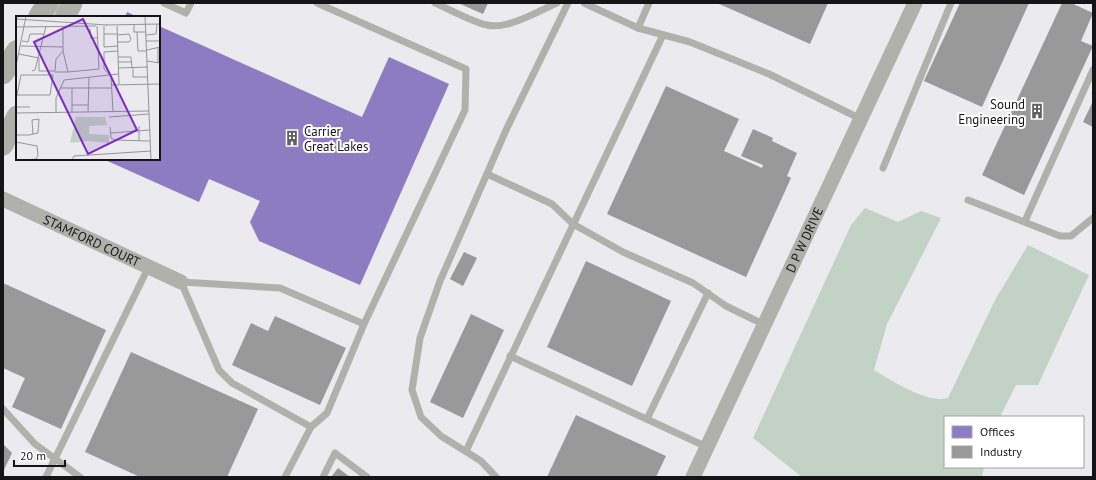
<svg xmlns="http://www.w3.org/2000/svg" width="1096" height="480" viewBox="0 0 1096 480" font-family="'PT Sans',sans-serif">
<rect width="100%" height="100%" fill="#eaeaef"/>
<path fill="#c2d2c4" d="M865 208 898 222 921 211 941 218 887 324 874 370C892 381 928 404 948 398L995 300 1028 245 1089 275 1038 385H1016L1000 417H945V467H984L982 477H802L753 438 851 225Z"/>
<g fill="#8e7cc3">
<polygon points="127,12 138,17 125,17"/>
<polygon points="159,26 362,117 389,57 449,84 360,285 259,241 250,222 260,201 209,179 199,202 103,159 159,159"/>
</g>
<g fill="#999">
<polygon points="458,3 488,3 483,14"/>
<polygon points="717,3 828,3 810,44"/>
<polygon points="960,3 1029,3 982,107 924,81"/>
<polygon points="1062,3 1071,3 1093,13 1081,41 1093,46 1024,195 982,175"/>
<polygon points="666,86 739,119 724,151 762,168 763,165 741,156 753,129 773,138 772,141 797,153 787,176 791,178 746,277 607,214"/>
<polygon points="1093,101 1093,127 1083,122"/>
<polygon points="464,252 477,258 463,286 450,279"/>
<polygon points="586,261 671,301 632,386 547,347"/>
<polygon points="3,283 106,330 61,429 12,407 25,378 3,368"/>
<polygon points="471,314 504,330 463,418 430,402"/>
<polygon points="275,316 346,348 320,405 232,365 251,323 268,331"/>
<polygon points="131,352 258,409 227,477 140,477 85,452"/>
<polygon points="576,415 666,456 656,477 547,477"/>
<polygon points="3,444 12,453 3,472"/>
<polygon points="338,468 350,477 331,477"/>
</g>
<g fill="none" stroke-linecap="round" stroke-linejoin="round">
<g stroke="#b1b1ab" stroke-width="7">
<polyline points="164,3 186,13 191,3"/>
<path d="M435 3C449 9 472 22 487 25 507 30 539 11 557 3"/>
<polyline points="584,3 638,28 690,42 769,74 861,119"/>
<polyline points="638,28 649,3"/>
<polyline points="883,168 951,3"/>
<polyline points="487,174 552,204 573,224 623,252 693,283 726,306 765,325"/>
<polyline points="968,200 1060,236 1071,236 1093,218"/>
<polyline points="1025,221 1093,70"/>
<polyline points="510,356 707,447"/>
<polyline points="3,409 35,444 80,477"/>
<polyline points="647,419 708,293"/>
<polyline points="311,427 327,413 364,324"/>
<polyline points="466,451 663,35"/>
<polyline points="46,477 148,268"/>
<polyline points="285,477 311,427 232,383 219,370 181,282 280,288 364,324 465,110 466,69 317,3"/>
<polyline points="323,477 335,453 367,477"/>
<polyline points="496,477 481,461 441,436 421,417 412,390 420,338 440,281 507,128 568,3"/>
</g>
<g stroke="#b1b1ab" stroke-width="15">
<path id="s1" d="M3 199 181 282"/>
<path id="s2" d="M693 477 915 3"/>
</g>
<g stroke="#b0b0ab" stroke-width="21">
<polyline points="65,17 72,3"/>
<polyline points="3,145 17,116"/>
</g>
<g stroke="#aeaea9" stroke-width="22">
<polyline points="39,17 48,3"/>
<polyline points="3,73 17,51"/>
</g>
</g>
<defs>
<g id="building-bare" transform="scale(1.2)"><path d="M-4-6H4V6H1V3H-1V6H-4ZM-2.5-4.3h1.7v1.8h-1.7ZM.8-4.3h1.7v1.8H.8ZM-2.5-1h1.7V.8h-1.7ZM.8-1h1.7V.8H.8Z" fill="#606063" stroke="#fff" stroke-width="2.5" paint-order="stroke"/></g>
</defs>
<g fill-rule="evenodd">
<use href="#building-bare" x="1037" y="111"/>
<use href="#building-bare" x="292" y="138"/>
</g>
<g text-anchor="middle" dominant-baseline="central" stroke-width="4" stroke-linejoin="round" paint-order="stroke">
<g font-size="13" fill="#151518" stroke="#fff" text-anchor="end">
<text x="1025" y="104">Sound<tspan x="1025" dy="15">Engineering</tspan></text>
<text x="304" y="131" text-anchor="start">Carrier<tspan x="304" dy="15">Great Lakes</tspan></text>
</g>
<g font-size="13" fill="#151518" stroke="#fff">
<text stroke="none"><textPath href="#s2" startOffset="262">D P W DRIVE</textPath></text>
<text stroke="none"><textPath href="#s1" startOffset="98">STAMFORD COURT</textPath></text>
</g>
</g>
<g transform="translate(16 16)">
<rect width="144" height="144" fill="#eaeaef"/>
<path d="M60 101H89L91 109 73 110V118L93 119V127L72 125 54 127Z" fill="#c2d2c4"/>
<path fill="none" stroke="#959599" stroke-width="1" d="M129 0 135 144M0 3 91 9M90 9 144 8M118 9V16H130M47 10V35L52 56 83 53 81 10M88 10V31L102 30M101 10 103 68M0 11 80 10M74 13 75 22H82M121 16 122 35H130M88 18H101M101 19 113 18 115 23 113 26H101M130 19 140 18 141 8M6 25 12 26 14 18H28M130 25H144M5 30 47 31M142 31V47M131 34 144 31M3 38 23 42V55H39L40 43 47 35M102 41H115L116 52M131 45 144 47M102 46H115M0 50 10 0M102 52 132 51M117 52V61H132M16 55 19 54 30 10M39 56H52M95 69 144 68M44 72H96M56 72V96M0 79H34L37 59H5L1 79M56 89H72M0 91H14M72 96 73 61M97 96 95 60 88 53V36L102 35M0 97 133 95M40 97V82L48 64 102 58M93 101 133 98M123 110V125M94 111 95 122 99 124 134 125M95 117 134 114M0 119H13L17 118 22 117 23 103 16 104 17 118M0 126 21 130 22 139 20 143 10 144M56 144 58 140 135 135"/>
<path fill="#7b2cbf" fill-opacity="0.15" stroke="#7b2cbf" stroke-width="2" d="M67 3 121 114 72 138 18 26Z"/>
<rect width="144" height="144" fill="none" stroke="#151518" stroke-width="2"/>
</g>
<rect width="1096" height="480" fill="none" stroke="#151518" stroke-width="8"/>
<rect x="944" y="416" width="140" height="52" fill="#ffffff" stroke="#a1a1a3"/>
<rect x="952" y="426" width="20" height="12" fill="#8e7cc3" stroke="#a1a1a3"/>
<text x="980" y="436" font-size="12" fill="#151518">Offices</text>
<rect x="952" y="446" width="20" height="12" fill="#999999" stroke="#a1a1a3"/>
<text x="980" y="456" font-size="12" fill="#151518">Industry</text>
<path d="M14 460v6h51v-6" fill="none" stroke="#151518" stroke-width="2"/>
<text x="20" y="460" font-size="12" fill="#151518" stroke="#ffffff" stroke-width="3" paint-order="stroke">20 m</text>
</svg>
